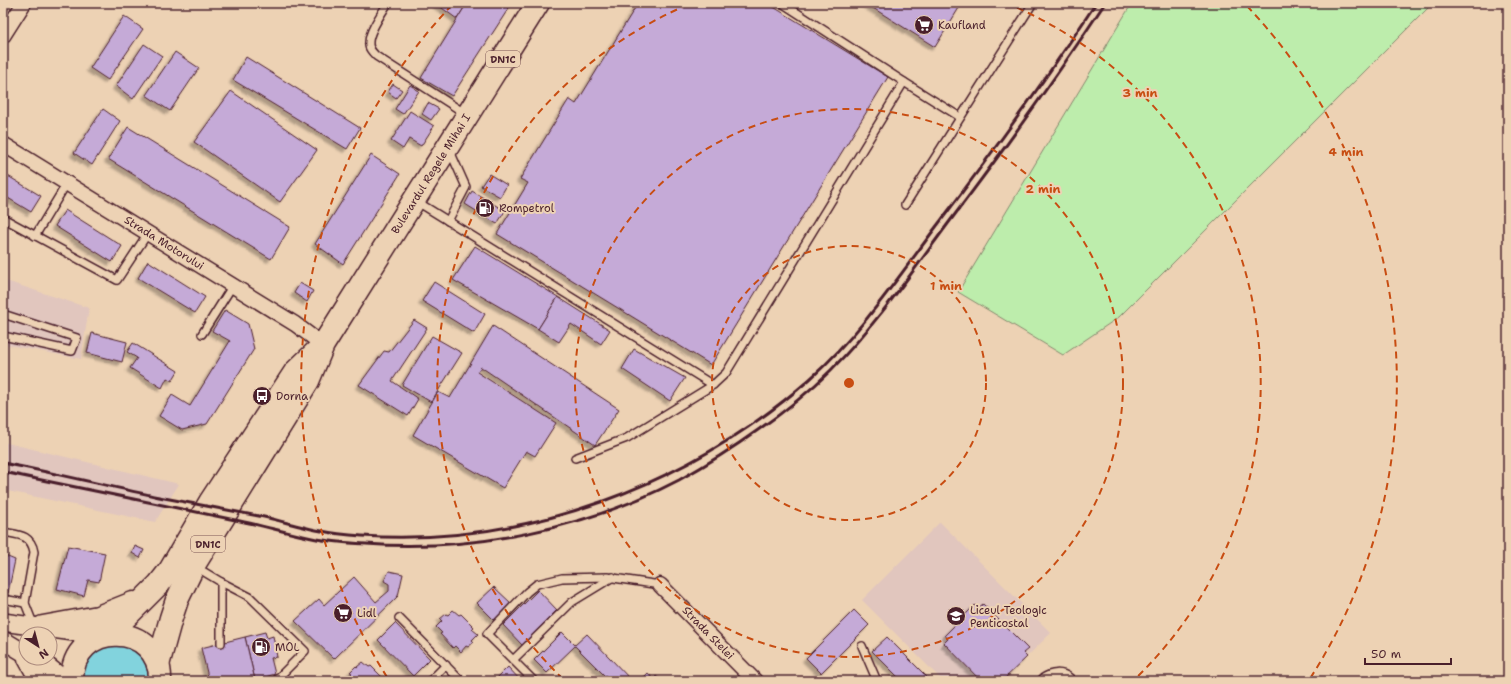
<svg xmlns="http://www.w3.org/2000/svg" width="1511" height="684" viewBox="0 0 1511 684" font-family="'Shantell Sans',sans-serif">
<defs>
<filter id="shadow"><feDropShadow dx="-3.5" dy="3.5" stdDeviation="1" flood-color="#0004"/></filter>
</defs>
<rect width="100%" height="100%" fill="#edd2b4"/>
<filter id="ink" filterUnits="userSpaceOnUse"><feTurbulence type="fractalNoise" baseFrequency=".025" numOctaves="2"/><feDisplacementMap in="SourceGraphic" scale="8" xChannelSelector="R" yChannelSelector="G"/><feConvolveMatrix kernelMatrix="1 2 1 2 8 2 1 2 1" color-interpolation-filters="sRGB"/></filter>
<g filter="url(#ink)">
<g fill="#e1c6be">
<polygon points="3,280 89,308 81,359 3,344"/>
<polygon points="3,442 179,484 155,522 3,490"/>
<polygon points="940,522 1051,633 1002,681 943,681 862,600"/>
</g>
<polygon fill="#bdedac" stroke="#84866c" points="1132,3 1433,3 1119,317 1063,355 958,292"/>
<polygon fill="#82d3dd" stroke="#6c8b96" points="123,642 146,660 149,681 80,681 80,671 95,647"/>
<g fill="#c5aad7" stroke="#4a1f2b" filter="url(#shadow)">
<polygon points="435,3 467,3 457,19"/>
<polygon points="467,3 512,3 452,96 421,78"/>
<polygon points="638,3 767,3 888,77 711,365 497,234 528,183 520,179 569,99 576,104"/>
<polygon points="865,3 962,3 935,47"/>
<polygon points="124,16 143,29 108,80 90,68"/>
<polygon points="144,44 162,56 133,99 116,86"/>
<polygon points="175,52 199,68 170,111 146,95"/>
<polygon points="246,57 360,128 347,149 233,80"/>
<polygon points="393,84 402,90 396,98 388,92"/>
<polygon points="410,85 419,91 403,114 395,109"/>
<polygon points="231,91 317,150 280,202 194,142"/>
<polygon points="428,103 439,109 431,120 422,114"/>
<polygon points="103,109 120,121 92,165 74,153"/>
<polygon points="410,111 434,126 421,146 409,139 403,149 391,141"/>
<polygon points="128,127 290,227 271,259 108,159"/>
<polygon points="371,155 400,174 343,264 315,244"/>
<polygon points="3,173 41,196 31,212 3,195"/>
<polygon points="489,174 507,185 500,197 481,186"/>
<polygon points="472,191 505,211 497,224 465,204"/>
<polygon points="65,210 122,246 112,262 55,226"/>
<polygon points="475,246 558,297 538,329 453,280"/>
<polygon points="148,261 205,297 195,313 138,278"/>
<polygon points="434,282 485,314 474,333 422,301"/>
<polygon points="300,283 313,291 307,302 294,293"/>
<polygon points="558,297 610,330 601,344 571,324 559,342 538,329"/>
<polygon points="225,310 248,324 254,349 207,424 182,430 159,416 172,395 190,406 230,341 212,331"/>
<polygon points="414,320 427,328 392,381 418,399 408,416 359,385 384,351 389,352"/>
<polygon points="493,326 619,409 595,445 481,367 477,372 556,423 535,456 526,451 503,488 413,435 438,392 450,398"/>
<polygon points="92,333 127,342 122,362 87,353"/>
<polygon points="432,336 462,353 431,402 402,385"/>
<polygon points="133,343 178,371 172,381 167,378 162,388 130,368 137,358 127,352"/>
<polygon points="634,349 685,378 670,401 622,369"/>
<polygon points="68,546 105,553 99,582 88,580 84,596 57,589"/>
<polygon points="135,546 144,550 140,558 132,553"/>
<polygon points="3,555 15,560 8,593 3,593"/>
<polygon points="389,571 403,574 398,596 334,659 295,621 319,599 324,605 354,577 376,602 389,591 389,584 384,581"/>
<polygon points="494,587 512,604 495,621 477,603"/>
<polygon points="538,590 557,610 522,645 503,625"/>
<polygon points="983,604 1028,649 1023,653 1027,657 1002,681 981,681 944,643 948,639 945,635 975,605 978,608"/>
<polygon points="453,610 459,615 461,614 474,627 472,629 478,634 472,640 474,642 468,647 466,646 461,652 455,646 453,648 440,634 442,633 436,627 442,621 440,619 446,614 448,615"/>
<polygon points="854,610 869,625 821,673 806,658"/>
<polygon points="395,623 430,659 413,676 378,640"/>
<polygon points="265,632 267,638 273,636 277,657 271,658 275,674 255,680 245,637"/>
<polygon points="562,632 575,645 587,634 632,681 610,681 575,646 547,673 534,660"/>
<polygon points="245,637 255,680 209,681 201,648"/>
<polygon points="887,637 931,681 902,681 872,651"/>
<polygon points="363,662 369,667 371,666 384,679 383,681 348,681 346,679 352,673 350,672 356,666 357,667"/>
<polygon points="508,667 521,681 494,681"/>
<polygon points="648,673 653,679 656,676 662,681 642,681 641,680"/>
</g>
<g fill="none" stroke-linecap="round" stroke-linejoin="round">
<g stroke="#4a1f2b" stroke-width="10">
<g id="service">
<path d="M388 3C382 13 369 31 369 42 368 48 372 52 376 56L466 114"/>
<polyline points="782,3 904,82 960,117"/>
<polyline points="416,201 713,385 726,373 904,82"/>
<polyline points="905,205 1033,3"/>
<polyline points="3,218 117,280 148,233"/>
<polyline points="448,221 466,187 450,151"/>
<polyline points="35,236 67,183"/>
<polyline points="3,314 77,338 72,351 3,336"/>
<polyline points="202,334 233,285"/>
<polyline points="575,458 627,438 713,385"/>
<path d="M3 532C18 535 31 534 34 552L25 603 34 626"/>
<polyline points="196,567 221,582 250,597 305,651 275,681"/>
<polyline points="221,582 221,643"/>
<polyline points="3,599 25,603"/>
<polyline points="399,618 461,681"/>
<polyline points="862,646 877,681"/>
<polyline points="513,660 572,602 613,577"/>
<polyline points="430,681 446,665"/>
<polyline points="534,681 487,634 527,592 537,584 562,578 607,577 660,585"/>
</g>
</g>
<g stroke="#4a1f2b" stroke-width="17">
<g id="minor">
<polyline points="3,36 24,3"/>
<polyline points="3,144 295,324 323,345"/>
<polyline points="660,585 755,681"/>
<path d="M1045 681C1052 676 1061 675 1068 681"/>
</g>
</g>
<g stroke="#4a1f2b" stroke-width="20">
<g id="tertiary">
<polyline points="3,622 102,636"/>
<polyline points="3,640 26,654"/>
<polyline points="34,658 45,664 66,681"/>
</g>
</g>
<g stroke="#4a1f2b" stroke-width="25">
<g id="primary">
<polyline points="43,627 98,617 133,603"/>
<polyline points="108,635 159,584 170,570 210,502 295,372 318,350"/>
<polyline points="29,658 42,681"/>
<polyline points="158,665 171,618 177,600 194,565 308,381 323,345 538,3"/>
<path d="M72 681C71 619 162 620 160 681"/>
</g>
</g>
<use href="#service" stroke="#edd2b4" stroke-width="7"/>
<use href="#minor" stroke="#edd2b4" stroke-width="14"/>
<use href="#tertiary" stroke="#edd2b4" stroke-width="17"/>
<use href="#primary" stroke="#edd2b4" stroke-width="22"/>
<g stroke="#4a1f2b" stroke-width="3">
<path d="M3 463C55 473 107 486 159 497 194 504 229 510 264 517 281 521 298 526 316 530 331 533 347 535 362 536 525 547 688 486 810 379 858 336 895 282 933 231 990 156 1045 81 1096 3"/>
<path d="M3 472C82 488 161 505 240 521 264 526 288 533 312 538 330 542 348 543 366 544 471 552 586 529 679 480 706 465 733 448 758 430 784 412 809 392 831 370 877 324 914 269 953 217 1006 147 1057 76 1105 3"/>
</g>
</g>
</g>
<g fill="none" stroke="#c84d12" stroke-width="2" stroke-dasharray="7 5">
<circle cx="849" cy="383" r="137"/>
<circle cx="849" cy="383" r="274"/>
<path d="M563 679A411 411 0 0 1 692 3M1006 3A411 411 0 0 1 1135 679"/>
<path d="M387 677A548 548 0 0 1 451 6M1247 6A548 548 0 0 1 1311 677"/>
</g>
<defs>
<g id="supermarket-disc" transform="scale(1)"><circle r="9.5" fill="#4a1f2b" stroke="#edd2b4"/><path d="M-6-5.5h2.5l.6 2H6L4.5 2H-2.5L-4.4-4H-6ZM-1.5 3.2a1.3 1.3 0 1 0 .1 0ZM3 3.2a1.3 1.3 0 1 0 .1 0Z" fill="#fff"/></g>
<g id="fuel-disc" transform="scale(1)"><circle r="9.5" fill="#4a1f2b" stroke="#edd2b4"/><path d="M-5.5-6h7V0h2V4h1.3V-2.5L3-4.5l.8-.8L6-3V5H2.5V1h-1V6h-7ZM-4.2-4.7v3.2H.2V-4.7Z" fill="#fff"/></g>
<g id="bus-disc" transform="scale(1)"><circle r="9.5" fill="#4a1f2b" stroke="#edd2b4"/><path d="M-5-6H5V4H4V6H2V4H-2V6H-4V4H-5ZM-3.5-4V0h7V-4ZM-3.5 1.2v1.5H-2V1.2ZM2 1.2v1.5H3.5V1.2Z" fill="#fff"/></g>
<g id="school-disc" transform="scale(1)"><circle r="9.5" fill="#4a1f2b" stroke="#edd2b4"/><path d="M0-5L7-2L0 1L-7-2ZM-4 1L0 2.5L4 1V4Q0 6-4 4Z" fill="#fff"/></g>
</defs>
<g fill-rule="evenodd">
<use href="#supermarket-disc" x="924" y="25"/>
<use href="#fuel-disc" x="485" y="208"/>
<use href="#bus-disc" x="262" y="396"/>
<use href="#supermarket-disc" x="343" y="613"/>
<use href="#school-disc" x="956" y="616"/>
<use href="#fuel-disc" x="261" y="647"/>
</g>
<g text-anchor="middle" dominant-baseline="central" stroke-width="4" stroke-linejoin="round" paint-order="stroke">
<g fill="#edd2b4" stroke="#7b5554" stroke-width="1">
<rect x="486" y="51" width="34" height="16" rx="3"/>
<rect x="191" y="536" width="34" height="16" rx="3"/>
</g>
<g font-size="10" font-weight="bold" fill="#4a1f2b">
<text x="503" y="59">DN1C</text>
<text x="208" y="544">DN1C</text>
</g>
<g font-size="11" fill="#4a1f2b" stroke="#edd2b4" text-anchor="start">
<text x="938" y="25">Kaufland</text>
<text x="499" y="208">Rompetrol</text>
<text x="276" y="396">Dorna</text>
<text x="970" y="610">Liceul Teologic<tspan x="970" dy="13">Penticostal</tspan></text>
<text x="357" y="613">Lidl</text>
<text x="275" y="647">MOL</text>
</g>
<g font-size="11" fill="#4a1f2b" stroke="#edd2b4">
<text transform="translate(431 174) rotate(-58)">Bulevardul Regele Mihai I</text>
<text transform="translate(164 243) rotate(32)">Strada Motorului</text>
<text transform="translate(708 633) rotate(46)">Strada Stelei</text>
</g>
</g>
<circle cx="849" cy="383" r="6" fill="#c84d12" stroke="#edd2b4" stroke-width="2"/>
<g font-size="12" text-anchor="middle" font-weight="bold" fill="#c84d12" stroke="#edd2b4" stroke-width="4" stroke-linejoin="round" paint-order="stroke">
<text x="1140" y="97">3 min</text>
<text x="1346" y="156">4 min</text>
<text x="1043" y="193">2 min</text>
<text x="946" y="290">1 min</text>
</g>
<rect width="1511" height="684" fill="none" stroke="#edd2b4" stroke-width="16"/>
<rect x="8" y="8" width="1495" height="668" fill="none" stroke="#4a1f2b" stroke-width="1.5" filter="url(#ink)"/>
<g transform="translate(38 646) rotate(144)"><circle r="19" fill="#edd2b4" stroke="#ac8a7d"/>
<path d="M0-3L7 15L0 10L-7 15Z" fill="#4a1f2b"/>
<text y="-6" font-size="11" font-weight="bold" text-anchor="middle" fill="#4a1f2b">N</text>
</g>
<path d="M1365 658v6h86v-6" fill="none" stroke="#4a1f2b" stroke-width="2"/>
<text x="1371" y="658" font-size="12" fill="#4a1f2b" stroke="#edd2b4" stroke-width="3" paint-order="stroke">50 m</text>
</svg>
